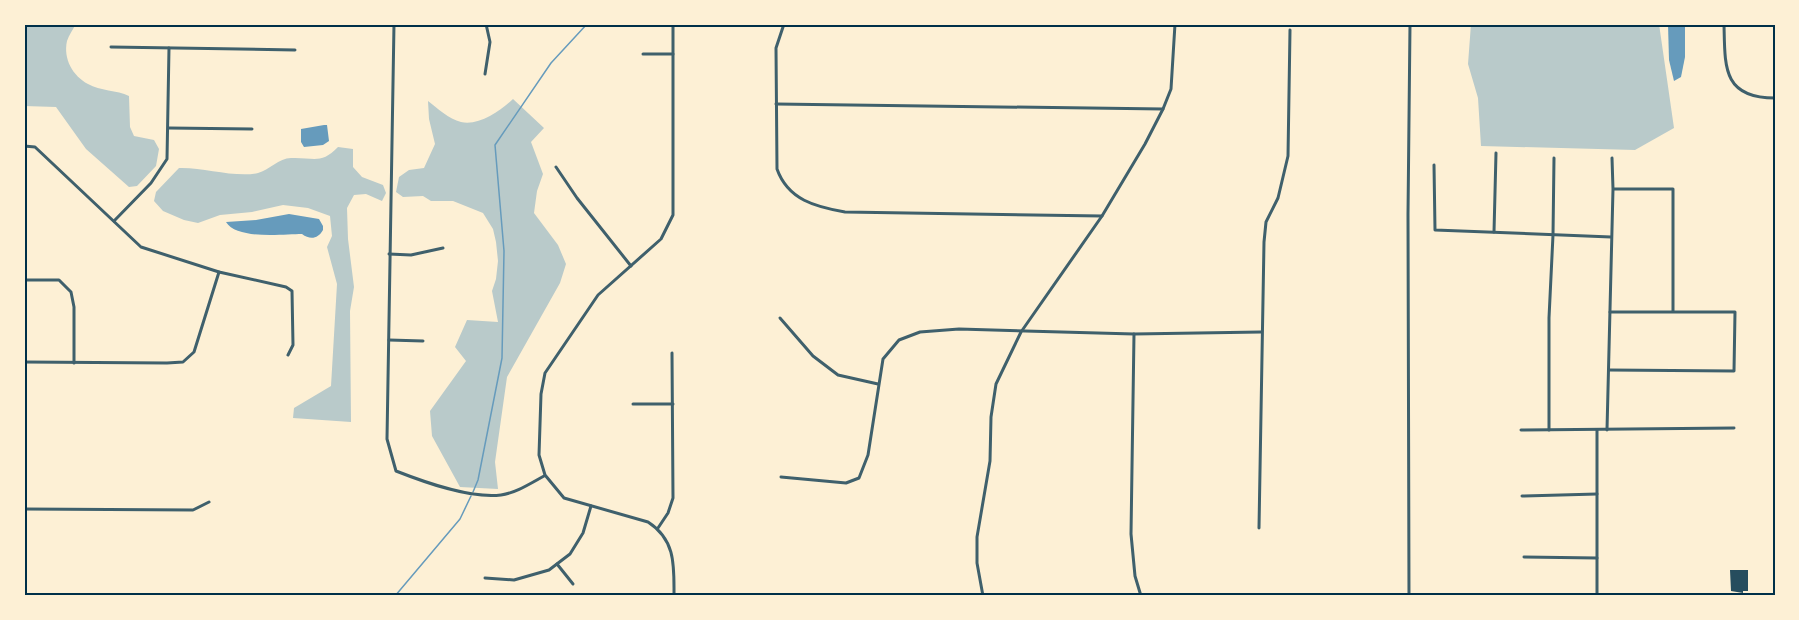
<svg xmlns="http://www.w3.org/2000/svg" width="1799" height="620" viewBox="0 0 1799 620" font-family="'Work Sans',sans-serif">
<rect width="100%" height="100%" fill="#fdf0d5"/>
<g fill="#b9caca">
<path d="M24 24H76C73 29 69 35 67 41 63 59 73 76 88 84 100 91 117 90 129 96L130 127 134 136 154 140 159 149 156 166 137 186 129 187 86 149 56 107 24 106Z"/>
<polygon points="1471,24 1659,24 1674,128 1635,150 1481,146 1478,98 1468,64"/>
<path d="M513 99 544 128 531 142 543 174 537 191 534 213 558 245 566 264 560 283 507 377 495 462 498 489 460 487 432 436 430 411 466 361 455 347 467 320 498 322 492 291 496 279 498 261 496 242 493 229 483 213 453 201H431L423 196 403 197 396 192 399 177 409 170 424 168 435 144 429 119 428 101C437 108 449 119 461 122 479 126 500 111 513 99Z"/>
<path d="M338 147 353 149V167L362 177 383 185 386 193 382 201 366 194 354 195 347 208 348 239 354 287 350 311 351 422 293 418 294 408 331 386 337 284 327 247 332 236 330 216 308 208 283 205 252 212 220 215 198 223 184 220 163 211 154 201 156 192 179 168C203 167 235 178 258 173 269 170 279 158 291 158 313 157 321 165 338 147Z"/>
</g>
<g fill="#669bbc">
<polygon points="1668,24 1685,24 1685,57 1681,77 1674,81 1669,60"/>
<polygon points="324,125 327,125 329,141 323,145 304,147 301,142 301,129"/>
<path d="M289 214 319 219 323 226V230C318 239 310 240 302 234 283 234 237 240 226 222L256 220Z"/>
</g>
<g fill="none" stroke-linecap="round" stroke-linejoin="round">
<g stroke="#669bbc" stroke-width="1.5">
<polyline points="473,492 478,480 502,358 504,251 495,145 551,63 587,24"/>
<polyline points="395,596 460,519 471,496"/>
</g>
</g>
<polygon fill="#264d5e" points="1730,570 1748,570 1748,591 1743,591 1743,593 1731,591"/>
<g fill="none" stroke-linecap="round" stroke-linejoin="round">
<g stroke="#3f606c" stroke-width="3">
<path d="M394 24 387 439 396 471C424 482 470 499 501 495 516 493 531 483 544 476"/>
<path d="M673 24V215L661 239 598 295 545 373 541 394 539 455 545 475 564 498 648 522C676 540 674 566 674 596"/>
<path d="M784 24 776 48 777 169C788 200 816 207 845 212L1102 216"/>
<path d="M1724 24C1725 66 1722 98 1775 98"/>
<polyline points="111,47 295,50"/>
<polyline points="643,54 673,54"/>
<polyline points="485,74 490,42 486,24"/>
<polyline points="776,104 1163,109"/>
<polyline points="169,128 252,129"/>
<polyline points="24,146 35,147 141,247 219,272 286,287 292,291 293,345 288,355"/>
<polyline points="1434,165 1435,230 1611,237"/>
<polyline points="556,167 577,198 631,266"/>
<polyline points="1614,189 1673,189 1673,311"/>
<polyline points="114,221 151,183 167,159 169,48"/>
<polyline points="1494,232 1496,153"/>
<polyline points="389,254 411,255 443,248"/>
<polyline points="24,280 59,280 71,292 74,307 74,363"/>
<polyline points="780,318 813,356 838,375 878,384"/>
<polyline points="1134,334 1131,534 1135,576 1141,596"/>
<polyline points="389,340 423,341"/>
<polyline points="24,362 167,363 183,362 194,352 219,272"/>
<polyline points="1609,370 1734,371 1735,312 1610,312"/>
<polyline points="633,404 673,404"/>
<polyline points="1521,430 1734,428"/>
<polyline points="1549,430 1549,318 1553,235 1554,158"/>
<polyline points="1597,430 1597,596"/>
<polyline points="1607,430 1613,189 1612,158"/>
<polyline points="781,477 846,483 859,478 868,455 883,359 899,340 920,332 959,329 1134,334 1261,332"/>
<polyline points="1522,496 1597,494"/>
<polyline points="24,509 193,510 209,502"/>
<polyline points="658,528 668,513 673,498 672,353"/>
<polyline points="1259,528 1264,242 1266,222 1278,198 1288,156 1290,30"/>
<polyline points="1524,557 1597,558"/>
<polyline points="557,564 573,584"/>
<polyline points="485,578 514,580 549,570 570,554 583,533 591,506"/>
<polyline points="983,596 977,563 977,537 990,461 991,417 996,384 1021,332 1102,216 1145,144 1163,109 1171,89 1175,24"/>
<polyline points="1409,596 1408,214 1410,24"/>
</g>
</g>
<rect width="1799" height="620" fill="none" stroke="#fdf0d5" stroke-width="51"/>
<rect x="26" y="26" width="1748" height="568" fill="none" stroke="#003049" stroke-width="2"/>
</svg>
